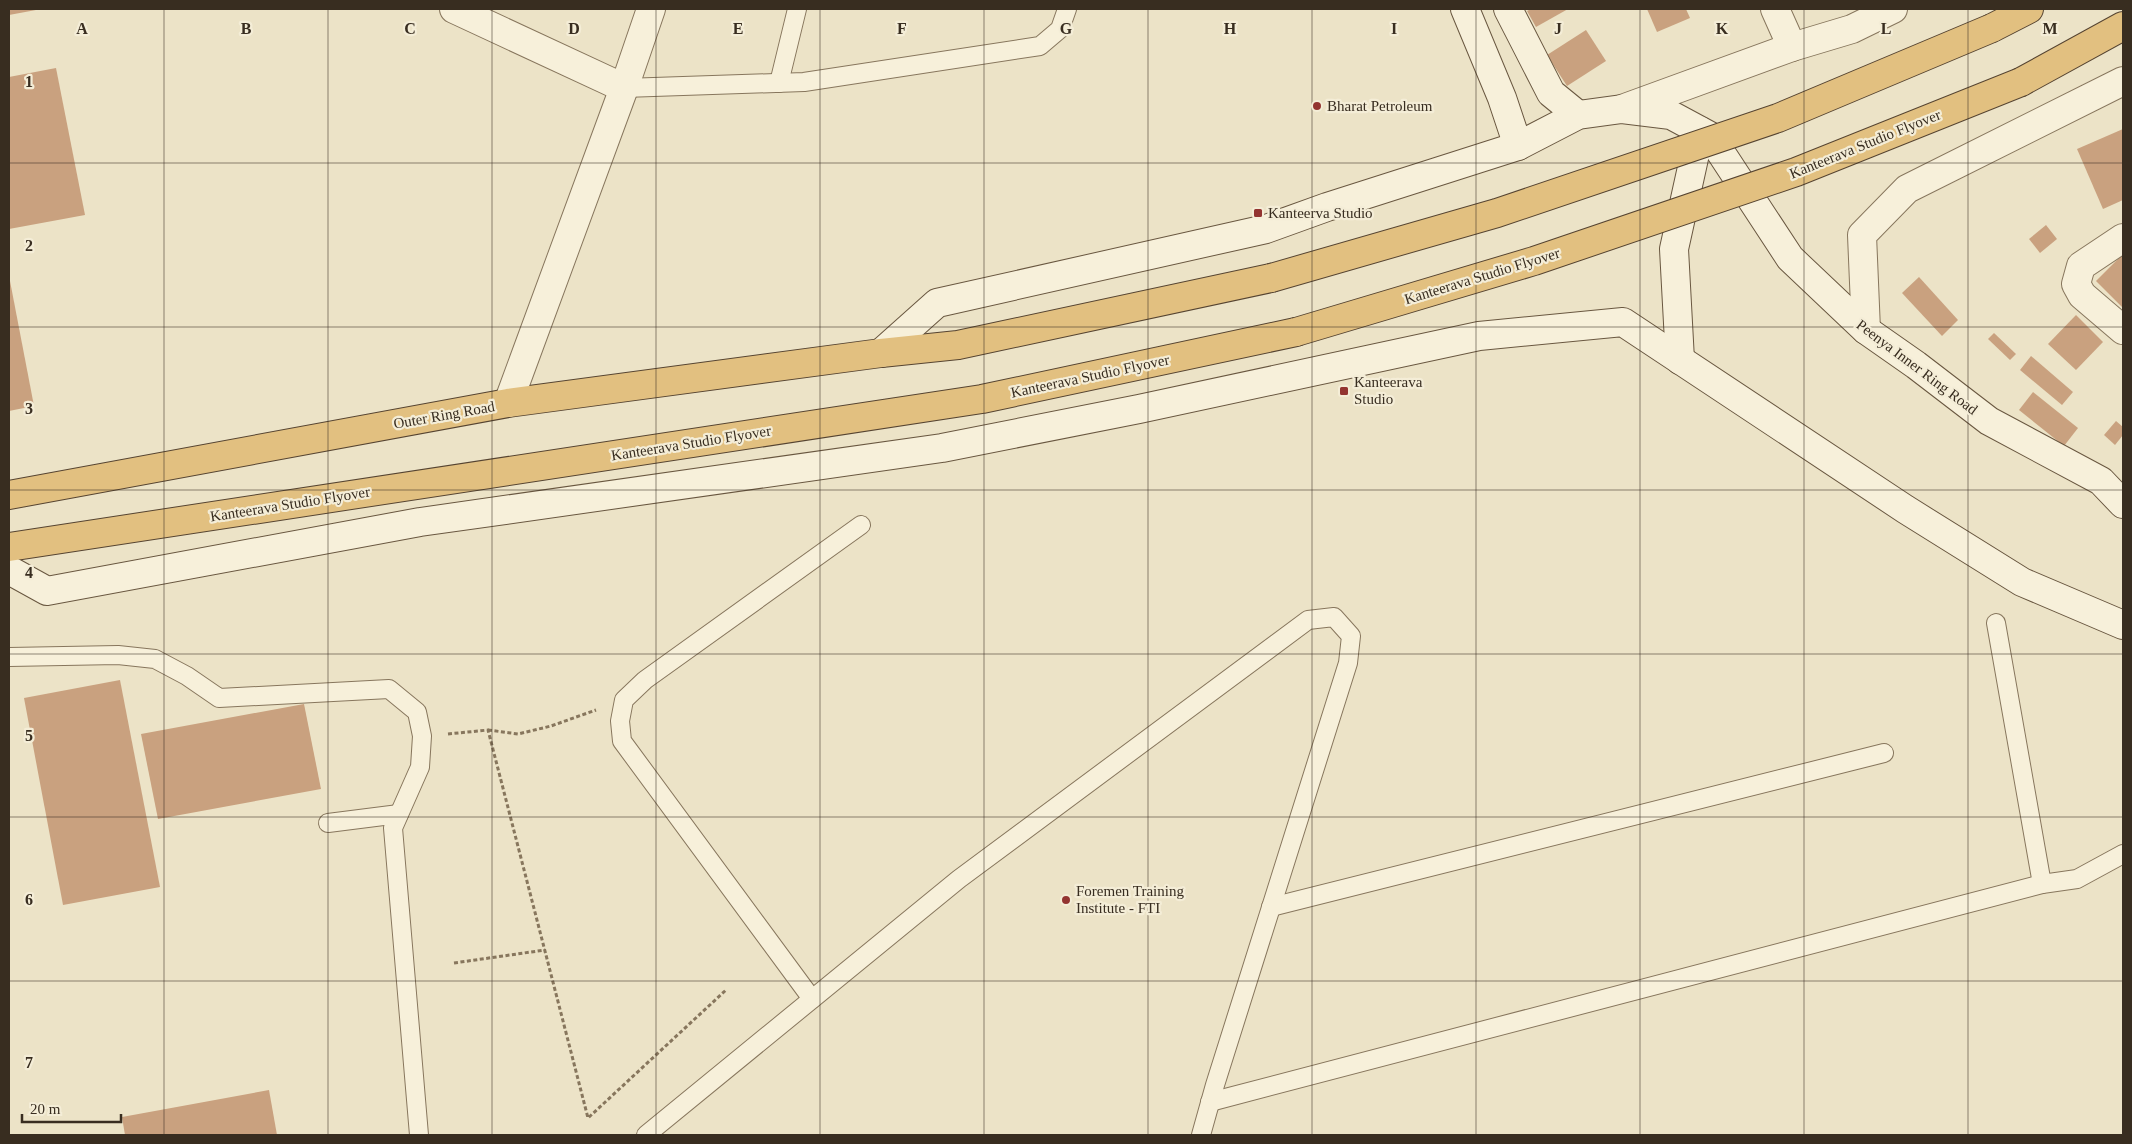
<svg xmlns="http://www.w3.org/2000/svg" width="2132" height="1144" viewBox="0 0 2132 1144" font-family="'Times New Roman',serif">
<rect width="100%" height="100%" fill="#ece3c7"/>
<g fill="#c9a17f">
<polygon points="9,9 36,9 36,10 9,15"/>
<polygon points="1531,9 1568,9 1536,27 1527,11"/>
<polygon points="1647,9 1686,9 1690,18 1657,32"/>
<polygon points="1586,30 1606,61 1567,86 1547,55"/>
<polygon points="56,68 85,215 9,229 9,77"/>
<polygon points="2123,129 2123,200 2103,209 2077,149"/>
<polygon points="2046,225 2057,239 2040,253 2029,239"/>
<polygon points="2123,254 2123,308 2096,281"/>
<polygon points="1919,277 1958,320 1942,336 1902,293"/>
<polygon points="10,281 34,406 9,411 9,282"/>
<polygon points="2076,315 2103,342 2076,370 2048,344"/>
<polygon points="1994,333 2016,354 2010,360 1988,339"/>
<polygon points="2031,356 2073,392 2062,405 2020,370"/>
<polygon points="2033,392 2078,428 2064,446 2019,410"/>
<polygon points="2116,421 2123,427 2123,435 2115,445 2104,435"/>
<polygon points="120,680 160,887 63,905 24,698"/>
<polygon points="304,704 321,789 158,819 141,734"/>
<polygon points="269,1090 277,1135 125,1135 122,1117"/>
</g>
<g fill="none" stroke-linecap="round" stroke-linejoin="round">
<g stroke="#87765d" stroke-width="20">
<g id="service">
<polyline points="779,83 797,9"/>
<polyline points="624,88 804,82 1040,46 1060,29 1067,9"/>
<polyline points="1996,623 2042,884 2077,879 2123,854"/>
<polyline points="9,657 118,655 155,659 187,676 219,698 389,689 417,712 422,736 420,767 393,828 419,1135"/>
<polyline points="328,823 399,814"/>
<polyline points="1271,907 1884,753"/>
<polyline points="812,999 622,741 620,721 624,700 645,680 861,525"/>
<polyline points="1210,1102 2042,884"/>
<polyline points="646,1135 959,879 1308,620 1334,617 1351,636 1348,663 1215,1085 1201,1135"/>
</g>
</g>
<g stroke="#87765d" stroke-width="30">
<g id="minor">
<polyline points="454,9 624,88"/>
<polyline points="1775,9 1792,47"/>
<polyline points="2123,238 2081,266 2076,284 2082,295 2123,330"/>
<polyline points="508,403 624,88 651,9"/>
</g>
</g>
<g stroke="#87765d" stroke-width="30">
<g id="tertiary">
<polyline points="1622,109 1792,47 1852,29 1893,9"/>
<polyline points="1866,330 1862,235 1907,189 2123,81"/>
</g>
</g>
<g stroke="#695740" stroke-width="30">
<g id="secondary">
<polyline points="1465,9 1502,98 1518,146"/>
<polyline points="1508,9 1551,93 1578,115"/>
<polyline points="881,353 937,303 1266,229 1327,207 1518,146 1578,115 1622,109 1671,115 1710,136 1790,258 1866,330 1916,365 1989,421 2101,481 2123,504"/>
<polyline points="1680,360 1674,249 1700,131"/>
<polyline points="9,570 47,591 420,522 942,448 1139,409 1479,336 1623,322 1905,509 2022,582 2123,625"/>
</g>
</g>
<g stroke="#564431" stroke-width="30">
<g id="trunk">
<polyline points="1992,28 2029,9"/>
<polyline points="2021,82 2123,26"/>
<polyline points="9,495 508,403 881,353 958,345 1271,278"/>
<polyline points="9,547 982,399 1296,332"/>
</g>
</g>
<g stroke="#87765d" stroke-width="3" stroke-dasharray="4 2.5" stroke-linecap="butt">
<polyline points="488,730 518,734 551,726 596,710"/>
<polyline points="448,734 488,730 588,1118 726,990"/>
<polyline points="454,963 545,950"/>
</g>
<use href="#service" stroke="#f7f0da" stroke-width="18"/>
<use href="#minor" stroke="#f7f0da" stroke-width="28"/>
<use href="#tertiary" stroke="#f7f0da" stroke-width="28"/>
<use href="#secondary" stroke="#f7f0da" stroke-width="28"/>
<use href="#trunk" stroke="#e2c080" stroke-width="28"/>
<g stroke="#564431" stroke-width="30" stroke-linecap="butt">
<g id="trunk-bridge">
<polyline points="1271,278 1497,213 1778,118 1992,28"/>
<polyline points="1296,332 1534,261 1796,172 2021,82"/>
</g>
</g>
<use href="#trunk-bridge" stroke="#e2c080" stroke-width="28"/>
</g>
<path fill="none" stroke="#382d20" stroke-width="1" stroke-opacity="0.55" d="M164 9V1135M328 9V1135M492 9V1135M656 9V1135M820 9V1135M984 9V1135M1148 9V1135M1312 9V1135M1476 9V1135M1640 9V1135M1804 9V1135M1968 9V1135M9 163H2123M9 327H2123M9 490H2123M9 654H2123M9 817H2123M9 981H2123"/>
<g fill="#933430" stroke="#f4edd7" stroke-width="2">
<circle cx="1317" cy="106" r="5"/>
<rect x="1253" y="208" width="10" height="10" rx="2.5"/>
<rect x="1339" y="386" width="10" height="10" rx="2.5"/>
<circle cx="1066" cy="900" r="5"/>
</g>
<g text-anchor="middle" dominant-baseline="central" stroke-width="4.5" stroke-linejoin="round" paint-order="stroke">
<g font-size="15" fill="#382d20" stroke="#f4edd7" text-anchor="start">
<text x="1327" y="106">Bharat Petroleum</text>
<text x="1268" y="213">Kanteerva Studio</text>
<text x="1354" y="382">Kanteerava<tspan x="1354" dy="17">Studio</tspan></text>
<text x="1076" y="891">Foremen Training<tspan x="1076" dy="17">Institute - FTI</tspan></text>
</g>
<g font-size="15" fill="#382d20" stroke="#f4edd7">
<text transform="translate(1865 144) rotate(-22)">Kanteerava Studio Flyover</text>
<text transform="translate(1482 276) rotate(-17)">Kanteerava Studio Flyover</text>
<text transform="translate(1917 367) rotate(37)">Peenya Inner Ring Road</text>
<text transform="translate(1090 376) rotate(-12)">Kanteerava Studio Flyover</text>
<text transform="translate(444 415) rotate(-10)">Outer Ring Road</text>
<text transform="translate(691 443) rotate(-9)">Kanteerava Studio Flyover</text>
<text transform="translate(290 504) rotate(-9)">Kanteerava Studio Flyover</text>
</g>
</g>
<g font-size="16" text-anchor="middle" font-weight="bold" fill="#382d20" stroke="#f4edd7" stroke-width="4.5" stroke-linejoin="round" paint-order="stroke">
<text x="82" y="34">A</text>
<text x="246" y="34">B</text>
<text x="410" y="34">C</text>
<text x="574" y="34">D</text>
<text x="738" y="34">E</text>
<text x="902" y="34">F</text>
<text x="1066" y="34">G</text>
<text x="1230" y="34">H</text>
<text x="1394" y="34">I</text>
<text x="1558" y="34">J</text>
<text x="1722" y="34">K</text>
<text x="1886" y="34">L</text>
<text x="2050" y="34">M</text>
<text x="29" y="87">1</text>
<text x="29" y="251">2</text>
<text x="29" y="414">3</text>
<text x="29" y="578">4</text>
<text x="29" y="741">5</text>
<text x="29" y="905">6</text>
<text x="29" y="1068">7</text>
</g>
<rect width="2132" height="1144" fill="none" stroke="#382d20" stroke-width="20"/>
<path d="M22 1114v8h99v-8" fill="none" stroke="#382d20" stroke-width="2.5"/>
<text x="30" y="1114" font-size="15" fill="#382d20" stroke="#f4edd7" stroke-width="4" paint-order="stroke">20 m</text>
</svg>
